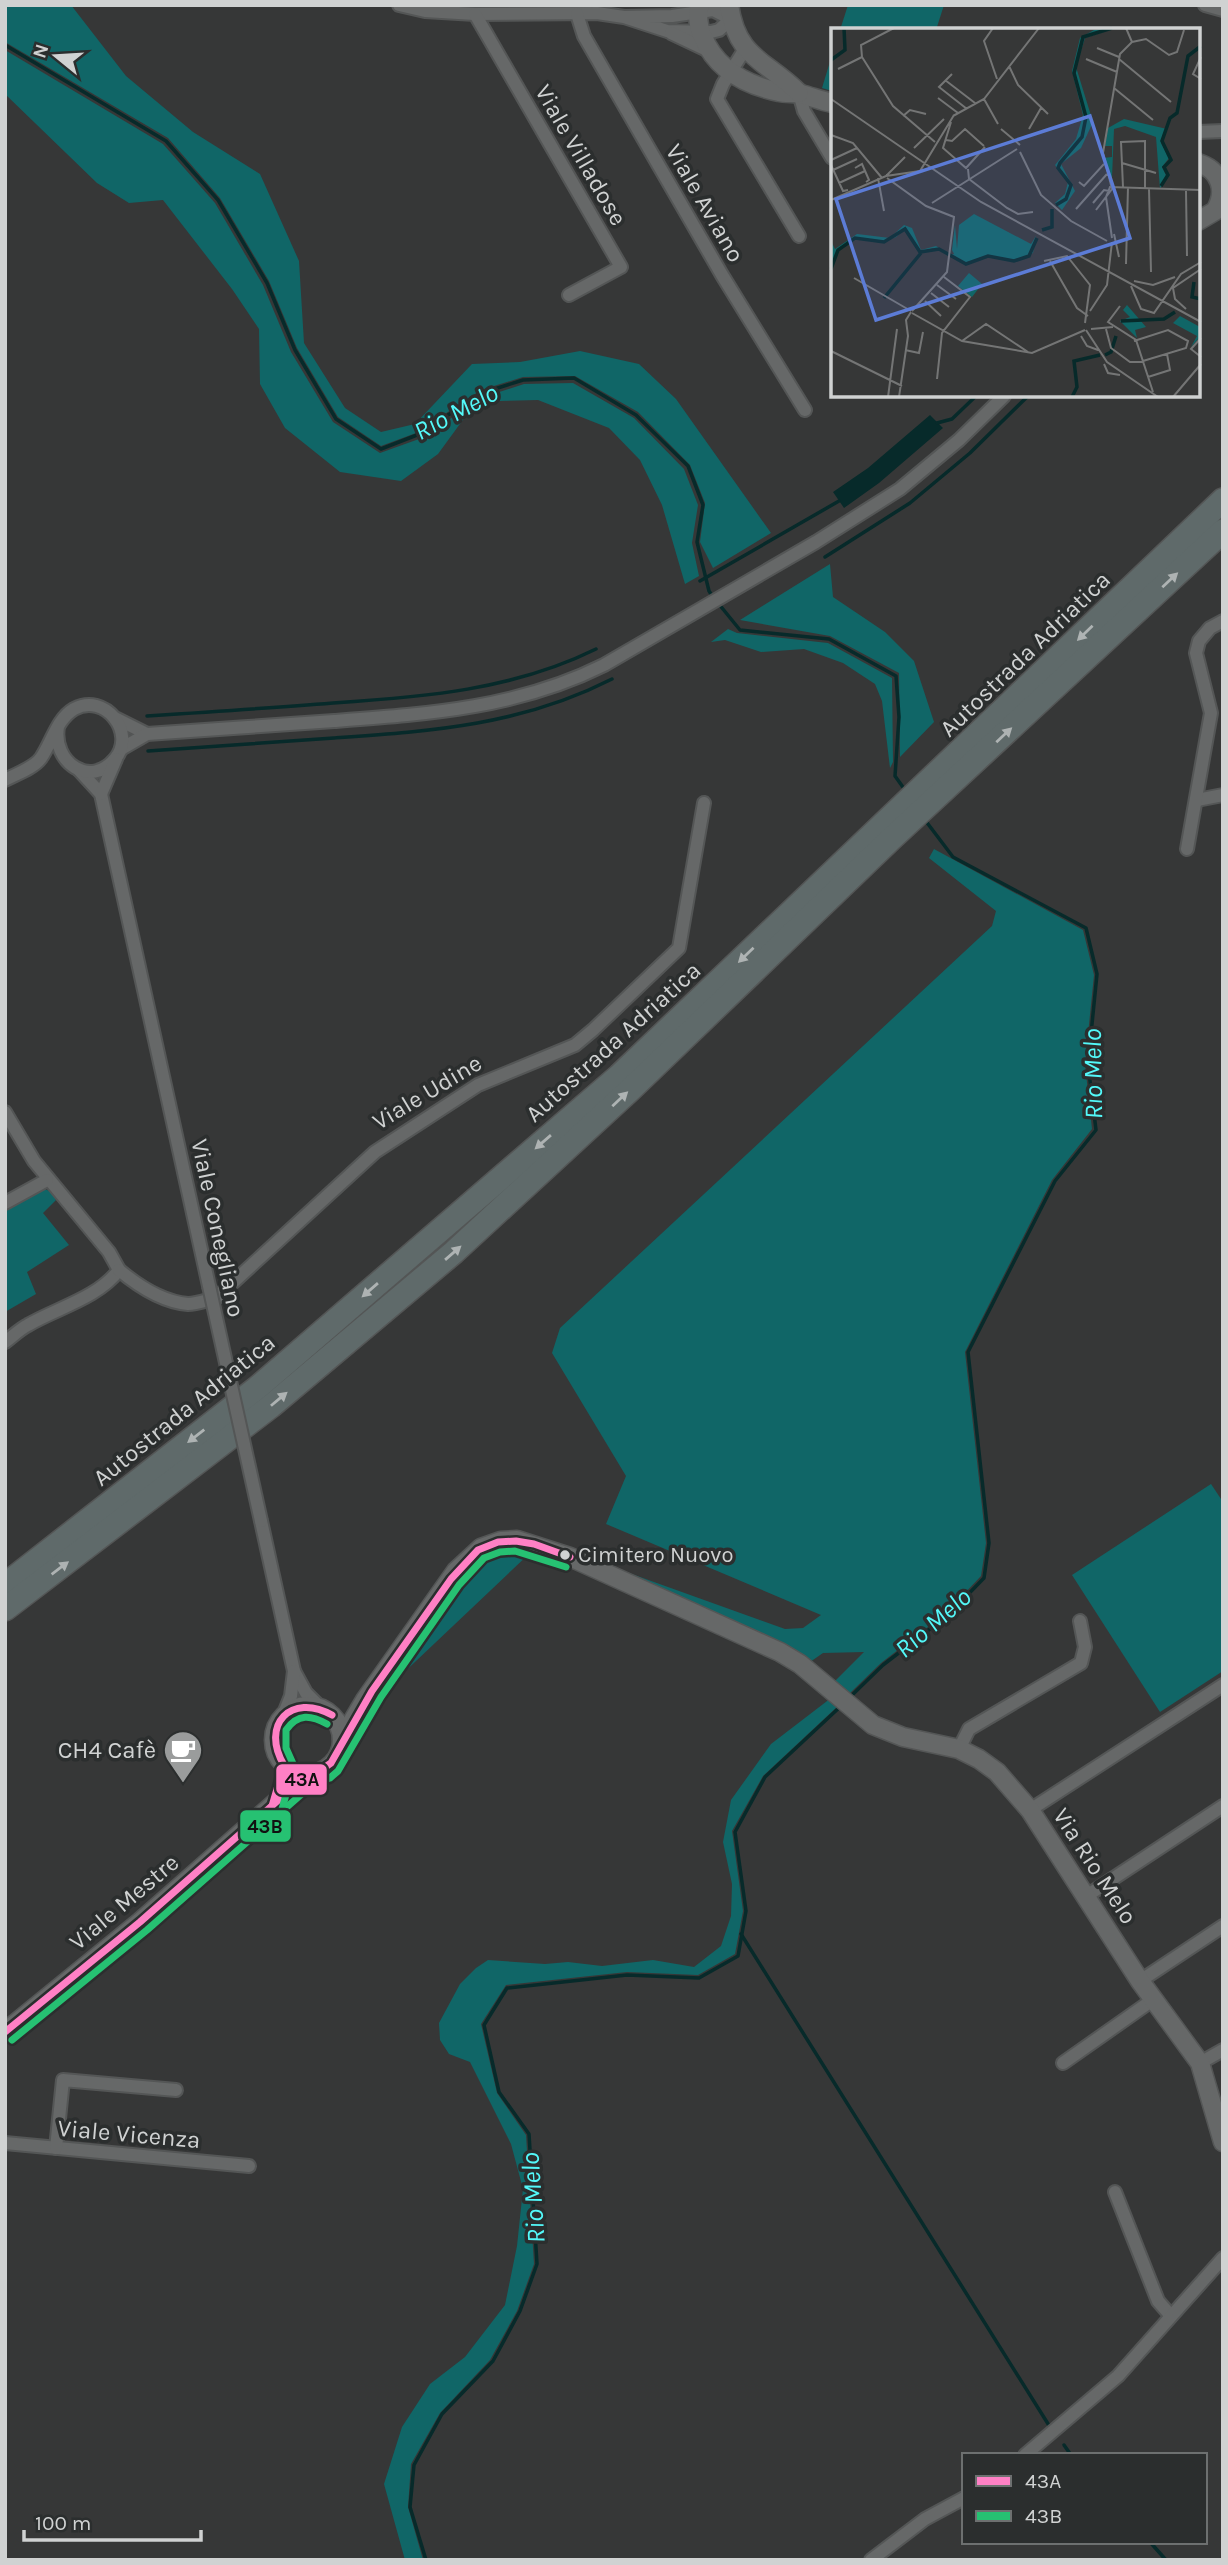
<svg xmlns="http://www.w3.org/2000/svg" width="1228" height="2565" viewBox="0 0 1228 2565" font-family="Karla,sans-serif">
<rect width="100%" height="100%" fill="#363737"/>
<g fill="#106667">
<polygon points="5,5 71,5 126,76 193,132 260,174 299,261 304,343 345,408 381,432 415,424 472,364 520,362 580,351 639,364 676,399 771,533 713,568 700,542 705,503 690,465 638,412 575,376 523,377 481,390 416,433 381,446 338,417 297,348 269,281 220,198 168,138 5,42"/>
<polygon points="441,5 586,5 493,10"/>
<polygon points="848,5 944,5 936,30 840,30"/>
<polygon points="5,50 163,144 215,203 263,285 291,352 333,422 380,453 419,439 484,397 524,384 573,383 634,418 684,469 698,505 692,543 699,576 685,584 662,505 640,460 609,428 538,400 499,401 465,417 438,454 401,481 340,472 285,428 260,384 259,329 232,289 163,200 129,203 97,183 5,94"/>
<polygon points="832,55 832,91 822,88"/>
<polygon points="830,564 833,597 885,632 914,661 934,722 900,757 899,673 830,636 740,620"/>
<polygon points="728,629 737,633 828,643 892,678 893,762 890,768 882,701 875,684 843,663 804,649 761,652 725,640 711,642"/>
<polygon points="934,849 1083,930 1094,975 1085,1064 1092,1129 1052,1180 965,1352 986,1543 981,1576 946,1613 881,1663 848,1695 834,1682 864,1652 823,1653 810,1662 590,1559 785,1629 803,1628 821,1615 606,1524 626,1476 552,1353 560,1328 992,926 996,911 929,858"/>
<path d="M39 1189C49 1189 52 1192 56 1200L43 1213 69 1245 27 1272 36 1294 5 1312V1209Z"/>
<polygon points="1211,1484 1223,1502 1223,1671 1160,1712 1072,1575"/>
<path d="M507 1549 524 1550 530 1553 397 1679 395 1673 399 1664C426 1624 456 1561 507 1549Z"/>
<polygon points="831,1698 839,1705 763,1776 732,1831 743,1911 735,1954 698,1975 627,1972 506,1985 481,2024 497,2093 526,2135 534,2264 517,2311 490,2360 440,2413 411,2464 408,2507 423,2560 405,2560 384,2484 402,2427 430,2384 465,2357 505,2305 517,2246 523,2189 511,2144 470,2062 449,2054 440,2040 439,2023 460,1984 476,1968 488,1960 545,1964 568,1962 602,1966 653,1960 694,1967 721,1946 731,1916 732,1884 723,1842 731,1800 771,1744"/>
</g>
<polygon fill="#072a2a" points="930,415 943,428 879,483 844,508 833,492 868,468"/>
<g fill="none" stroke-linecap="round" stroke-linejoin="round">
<g stroke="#072a2a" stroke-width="3.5">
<polyline points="5,45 166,141 218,200 267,283 295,350 336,419 381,449 417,435 482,393 523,380 574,378 636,415 688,466 703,505 697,542 709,591 713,597"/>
<polyline points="937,423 952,419 976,396"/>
<polyline points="825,557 910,503 970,453 1028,396"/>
<polyline points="700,581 839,501"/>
<polyline points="718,603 740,630 829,639 896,676 899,717 895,776 905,790"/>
<path d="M147 716C209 712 271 708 333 703 424 697 513 690 596 649"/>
<path d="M148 751C210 747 272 742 334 738 433 731 522 725 612 679"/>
<polyline points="849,1698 883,1665 948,1615 984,1578 989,1543 968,1352 1055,1181 1096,1130 1088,1064 1097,974 1086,928 953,857 925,820"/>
<polyline points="741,1934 1050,2427"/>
<polyline points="1064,2445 1071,2455"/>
<polyline points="1150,2542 1166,2560"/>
<polyline points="426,2560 410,2507 414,2465 442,2414 493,2361 520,2311 537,2264 529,2134 499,2092 484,2025 507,1988 627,1975 699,1978 738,1956 746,1911 735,1832 765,1777 841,1706"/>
</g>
<g stroke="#545656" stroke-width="16">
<g id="street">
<polyline points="399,5 425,11 475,14 597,13 624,17 672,16 713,10 731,19 719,30 711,32 667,31 624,17"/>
<polyline points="1205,5 1223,10"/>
<polyline points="475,14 621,267 569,295"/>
<polyline points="577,14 584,36 722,275 805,410"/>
<polyline points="671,33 709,51"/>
<polyline points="745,49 723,84 717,99 799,236"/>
<polyline points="799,93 804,111 832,158"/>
<polyline points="1198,132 1223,131"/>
<polyline points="117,719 147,734"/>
<path d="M121 749 147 734C209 730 272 725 334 721 429 714 518 708 604 665L816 542 900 489 959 440 1004 396"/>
<polyline points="79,770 101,794 209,1286"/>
<path d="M5 780C16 774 34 768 41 758 52 742 57 719 74 709 105 692 137 733 115 759 90 789 52 762 58 727"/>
<polyline points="101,794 116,759"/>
<polyline points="1197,800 1223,795"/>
<polyline points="1187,849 1211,713 1196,653 1199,641 1210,628 1223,621"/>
<path d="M5 1112 34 1161 109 1252 119 1270C98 1298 57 1308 28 1325 20 1329 13 1336 5 1342"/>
<polyline points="5,1203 47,1180"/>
<path d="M119 1270C137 1285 163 1302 188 1304 197 1304 207 1300 216 1298L375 1152 478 1085 575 1045 593 1030 679 948 704 803"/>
<polyline points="261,1521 294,1671 306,1693 321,1708"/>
<polyline points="283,1716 291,1696 294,1671"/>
<polyline points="959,1749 969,1729 1081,1663 1085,1647 1080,1621"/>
<polyline points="1030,1810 1223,1685"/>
<polyline points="1085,1897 1223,1806"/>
<polyline points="1140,1981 1223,1926"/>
<polyline points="1063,2063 1154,1999"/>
<polyline points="1200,2063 1223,2050"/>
<polyline points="5,2143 249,2166"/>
<polyline points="56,2148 63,2080 176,2090"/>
<polyline points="1115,2192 1158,2301 1171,2316"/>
<polyline points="1025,2455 1118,2376 1223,2258"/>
<polyline points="871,2560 925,2519 964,2498"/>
</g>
</g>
<g stroke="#545656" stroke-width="21">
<g id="secondary">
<path d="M700 5C697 15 698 28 703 37 716 69 746 85 779 92 786 94 794 92 801 94 812 97 822 101 832 103"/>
<path d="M729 5C737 59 766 60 799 93"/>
<path d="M1198 163C1221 170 1227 192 1215 211L1198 221"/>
<circle cx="308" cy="1740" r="34"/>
<polyline points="342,1739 365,1700 456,1571 481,1548 501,1541 517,1540 570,1557 780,1652 800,1664 873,1725 903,1737 959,1749 979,1759 997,1772 1030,1810 1140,1981 1200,2063 1223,2142"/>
<polyline points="5,2032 140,1922 308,1774"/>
</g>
</g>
<g stroke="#545656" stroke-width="26">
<g id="highway">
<polyline points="5,1585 257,1388 619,1076 1223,500"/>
<polyline points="5,1609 271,1406 454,1252 631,1089 891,839 1223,531"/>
</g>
</g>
<use href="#street" stroke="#666868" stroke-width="12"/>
<use href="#secondary" stroke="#666868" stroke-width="18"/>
<use href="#highway" stroke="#5f6a6a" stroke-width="23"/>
<g stroke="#545656" stroke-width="16" stroke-linecap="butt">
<polyline id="street-bridge" points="209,1286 261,1521"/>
</g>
<use href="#street-bridge" stroke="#666868" stroke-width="12"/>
<g stroke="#2b2e2e" stroke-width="12">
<g id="bus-1">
<path d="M272 1806 284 1765C260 1725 291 1692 332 1715"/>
<polyline points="5,2032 140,1922 308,1774 318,1772 331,1763 372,1691 451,1579 478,1550 498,1542 516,1541 534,1544 570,1557"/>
</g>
</g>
<g stroke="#2b2e2e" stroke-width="12">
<g id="bus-2">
<path d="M282 1809 294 1766 286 1748V1730C298 1713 311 1715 327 1724"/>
<polyline points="12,2040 147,1930 313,1784 330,1778 338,1771 381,1697 459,1585 484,1558 500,1552 515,1551 566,1567"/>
</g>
</g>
<use href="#bus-1" stroke="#ff80c5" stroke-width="7"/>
<use href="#bus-2" stroke="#26c172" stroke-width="7"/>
</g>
<defs><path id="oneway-solid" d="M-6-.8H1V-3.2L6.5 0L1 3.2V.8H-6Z" transform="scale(1.75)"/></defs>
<g fill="#aeb3b3">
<use href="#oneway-solid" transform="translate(1170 580) rotate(-43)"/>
<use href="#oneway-solid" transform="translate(1085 633) rotate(136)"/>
<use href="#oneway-solid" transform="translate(1004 735) rotate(-43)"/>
<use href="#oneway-solid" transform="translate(746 955) rotate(136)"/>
<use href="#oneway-solid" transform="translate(620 1099) rotate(-43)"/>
<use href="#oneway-solid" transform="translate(543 1142) rotate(139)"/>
<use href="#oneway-solid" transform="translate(453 1253) rotate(-41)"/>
<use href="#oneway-solid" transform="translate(370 1290) rotate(139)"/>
<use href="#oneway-solid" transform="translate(279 1399) rotate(-40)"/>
<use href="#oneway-solid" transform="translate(196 1436) rotate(142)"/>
<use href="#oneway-solid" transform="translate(60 1568) rotate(-37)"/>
</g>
<defs>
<g id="cafe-pin" transform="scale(2.0125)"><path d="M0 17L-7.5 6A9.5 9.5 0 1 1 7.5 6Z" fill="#9a9c9c" stroke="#2b2e2e"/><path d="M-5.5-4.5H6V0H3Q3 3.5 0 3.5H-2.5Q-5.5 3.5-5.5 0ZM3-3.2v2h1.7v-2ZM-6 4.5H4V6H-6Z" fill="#fff"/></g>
</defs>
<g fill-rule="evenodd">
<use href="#cafe-pin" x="183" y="1750"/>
</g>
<circle fill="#d0d2d2" stroke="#2b2e2e" stroke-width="2.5" cx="565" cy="1555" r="6"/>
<g text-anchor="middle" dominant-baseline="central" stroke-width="7" stroke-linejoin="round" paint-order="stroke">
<g font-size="22" fill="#d0d2d2" stroke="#2b2e2e" text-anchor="start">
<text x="578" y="1555">Cimitero Nuovo</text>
</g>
<g font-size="24" fill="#d0d2d2" stroke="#2b2e2e">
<text transform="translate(581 155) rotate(60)">Viale Villadose</text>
<text transform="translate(705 203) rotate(60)">Viale Aviano</text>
<text transform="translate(1025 654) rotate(-44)">Autostrada Adriatica</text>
<text transform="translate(613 1042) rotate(-42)">Autostrada Adriatica</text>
<text transform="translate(427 1092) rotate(-31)">Viale Udine</text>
<text transform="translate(218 1228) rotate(78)">Viale Conegliano</text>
<text transform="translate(184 1410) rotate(-39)">Autostrada Adriatica</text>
<text transform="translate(1095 1866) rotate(57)">Via Rio Melo</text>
<text transform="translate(124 1902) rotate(-40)">Viale Mestre</text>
<text transform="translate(129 2134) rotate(5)">Viale Vicenza</text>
</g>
<g font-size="24" fill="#d0d2d2" stroke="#2b2e2e" text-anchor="end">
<text x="156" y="1750">CH4 Cafè</text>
</g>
<g font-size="26" font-style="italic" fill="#53f8f9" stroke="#2b2e2e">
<text transform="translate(456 412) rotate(-28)">Rio Melo</text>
<text transform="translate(1093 1074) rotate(-91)">Rio Melo</text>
<text transform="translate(933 1623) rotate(-41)">Rio Melo</text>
<text transform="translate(533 2198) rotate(-94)">Rio Melo</text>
</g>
</g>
<g transform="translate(831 28)">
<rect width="369" height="369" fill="#363737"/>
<path d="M285 0 254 10 245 39 262 94 250 120 230 136 244 163 231 182 224 175 234 166 237 154 224 137 245 111 252 87 241 43 249 10 263 2ZM293 91 336 101 330 115 338 130 331 139 335 147 329 161 325 109 294 98 283 101 281 150 277 146 272 130 281 129V118H274L277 100ZM143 186 200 216 205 208 202 225 183 233 157 227 135 236 119 227 123 226 121 222 124 197 126 221 128 197ZM73 197 81 200 90 222 105 218 118 226 102 220 90 224 74 201 65 209 52 214 24 209 7 222 0 241V213L4 221 26 206 59 210ZM138 245 151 256 141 269 127 258ZM296 277 315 299 304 302 306 310 289 293 299 289 292 282ZM349 288 369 299V309L360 319 366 308 342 295Z" fill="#106667"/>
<path fill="none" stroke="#072a2a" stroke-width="3.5" d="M0 32 14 22 13 0M330 158 337 147 333 139 340 132 331 113 339 90 346 85 357 28 370 18M225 177 235 171 240 157 227 140 229 135 251 109 255 89 243 45 252 9 281 0M211 202 221 199V181M0 241 7 222 24 210 53 214 74 201 89 224 108 221 135 236 157 228 183 233 198 228 206 210M363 254 361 269 370 271M53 270 90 225M290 293 333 291 344 284M274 327 280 324 285 308M241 369 246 359 243 333 269 327"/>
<path fill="none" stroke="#747575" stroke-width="2" d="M63 0 30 17 31 29 62 78 104 114M162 0 153 13 166 51M301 14 315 11 338 27 346 24 353 2M266 20 288 29M370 29 362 46 370 51M255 31 286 44M288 31 340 74M178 38 187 57 217 86M7 41 31 29M121 46 108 59 136 81M114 52 144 75M283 60 322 92M107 70 127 85M0 71 150 174 370 294M153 71 167 96M72 88 79 82 95 86M122 88 153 71 208 0M120 94 112 120 135 140 154 119M170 101 189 117M198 101 210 80M0 107 22 115 51 150M115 112 121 113 134 101 153 118M83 120 113 91M189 124 210 167 240 193 276 213M0 132 26 120M291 135 325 145M0 137 12 163 17 162M24 140 31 136 38 152 35 154M137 141 138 151 176 180 187 186 202 184M2 142 26 131M55 148 74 129M47 150 53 183M56 150 95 178 123 189 116 244 81 283M248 154 253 158 273 136M8 155 34 143M292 159 290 114 314 113V161M318 161 320 244M355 163 356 228M0 172 55 148 89 143 123 87M101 175 186 121M262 175 273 162 278 163M245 181 276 146M265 182 281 161 272 125 289 26 301 14 295 0M283 206 288 229M281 210 275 169 279 159 370 162M213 233 236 228 259 257 254 295M219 233 246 280 257 288M295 236 297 159M23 250 80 283M303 253 322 257 344 249M106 257 125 271M300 258 310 281 323 285 350 246 370 234M100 265 118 279M94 273 110 288M289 278 277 294 305 312 322 364M355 281 344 271 342 260 370 241M259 283 276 257 281 214M81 285 131 313 201 325 254 302M260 301 282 299M275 301 280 320 299 334H313M255 302 276 334 327 369M250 308 256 318 267 322M370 310 360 321 370 329M131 313 155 296 197 324M303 313 337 302 357 313 355 320 312 333M74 322 88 325 92 304M0 323 71 358M273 336 277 345 289 347M317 349 339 342 336 326M106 351 111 305 139 269 113 249M57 369 66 301M68 369 77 308 75 292 80 284M342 369 370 336"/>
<path fill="#5c7cd6" fill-opacity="0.15" stroke="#5c7cd6" stroke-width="3.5" d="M259 88 299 210 45 292 5 171Z"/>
<rect width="369" height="369" fill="none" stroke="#d0d2d2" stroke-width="3.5"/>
</g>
<g stroke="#2b2e2e" stroke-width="2.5">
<rect x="275" y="1763" width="53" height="33" rx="7" fill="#ff80c5"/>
<rect x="239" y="1809" width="53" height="34" rx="7" fill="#26c172"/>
</g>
<g font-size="19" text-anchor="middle" font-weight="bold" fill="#111">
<text x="302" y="1786">43A</text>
<text x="265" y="1833">43B</text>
</g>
<rect width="1228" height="2565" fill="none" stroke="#d0d2d2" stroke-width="14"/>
<rect x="962" y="2453" width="245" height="91" fill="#2b2e2e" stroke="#6d7070" stroke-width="2"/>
<rect x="976" y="2476" width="35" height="10" fill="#ff80c5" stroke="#6d7070" stroke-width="2"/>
<text x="1025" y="2488" font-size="21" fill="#d0d2d2">43A</text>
<rect x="976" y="2511" width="35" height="10" fill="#26c172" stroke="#6d7070" stroke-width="2"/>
<text x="1025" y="2523" font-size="21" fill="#d0d2d2">43B</text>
<g transform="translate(56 56) rotate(288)" stroke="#2b2e2e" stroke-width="5" paint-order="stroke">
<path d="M0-5L12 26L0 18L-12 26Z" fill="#d0d2d2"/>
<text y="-10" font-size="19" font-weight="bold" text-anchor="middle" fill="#d0d2d2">N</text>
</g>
<path d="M24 2530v10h177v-10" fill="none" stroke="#d0d2d2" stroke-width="3.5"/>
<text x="35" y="2530" font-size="21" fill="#d0d2d2" stroke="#2b2e2e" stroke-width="5" paint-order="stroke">100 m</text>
</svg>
